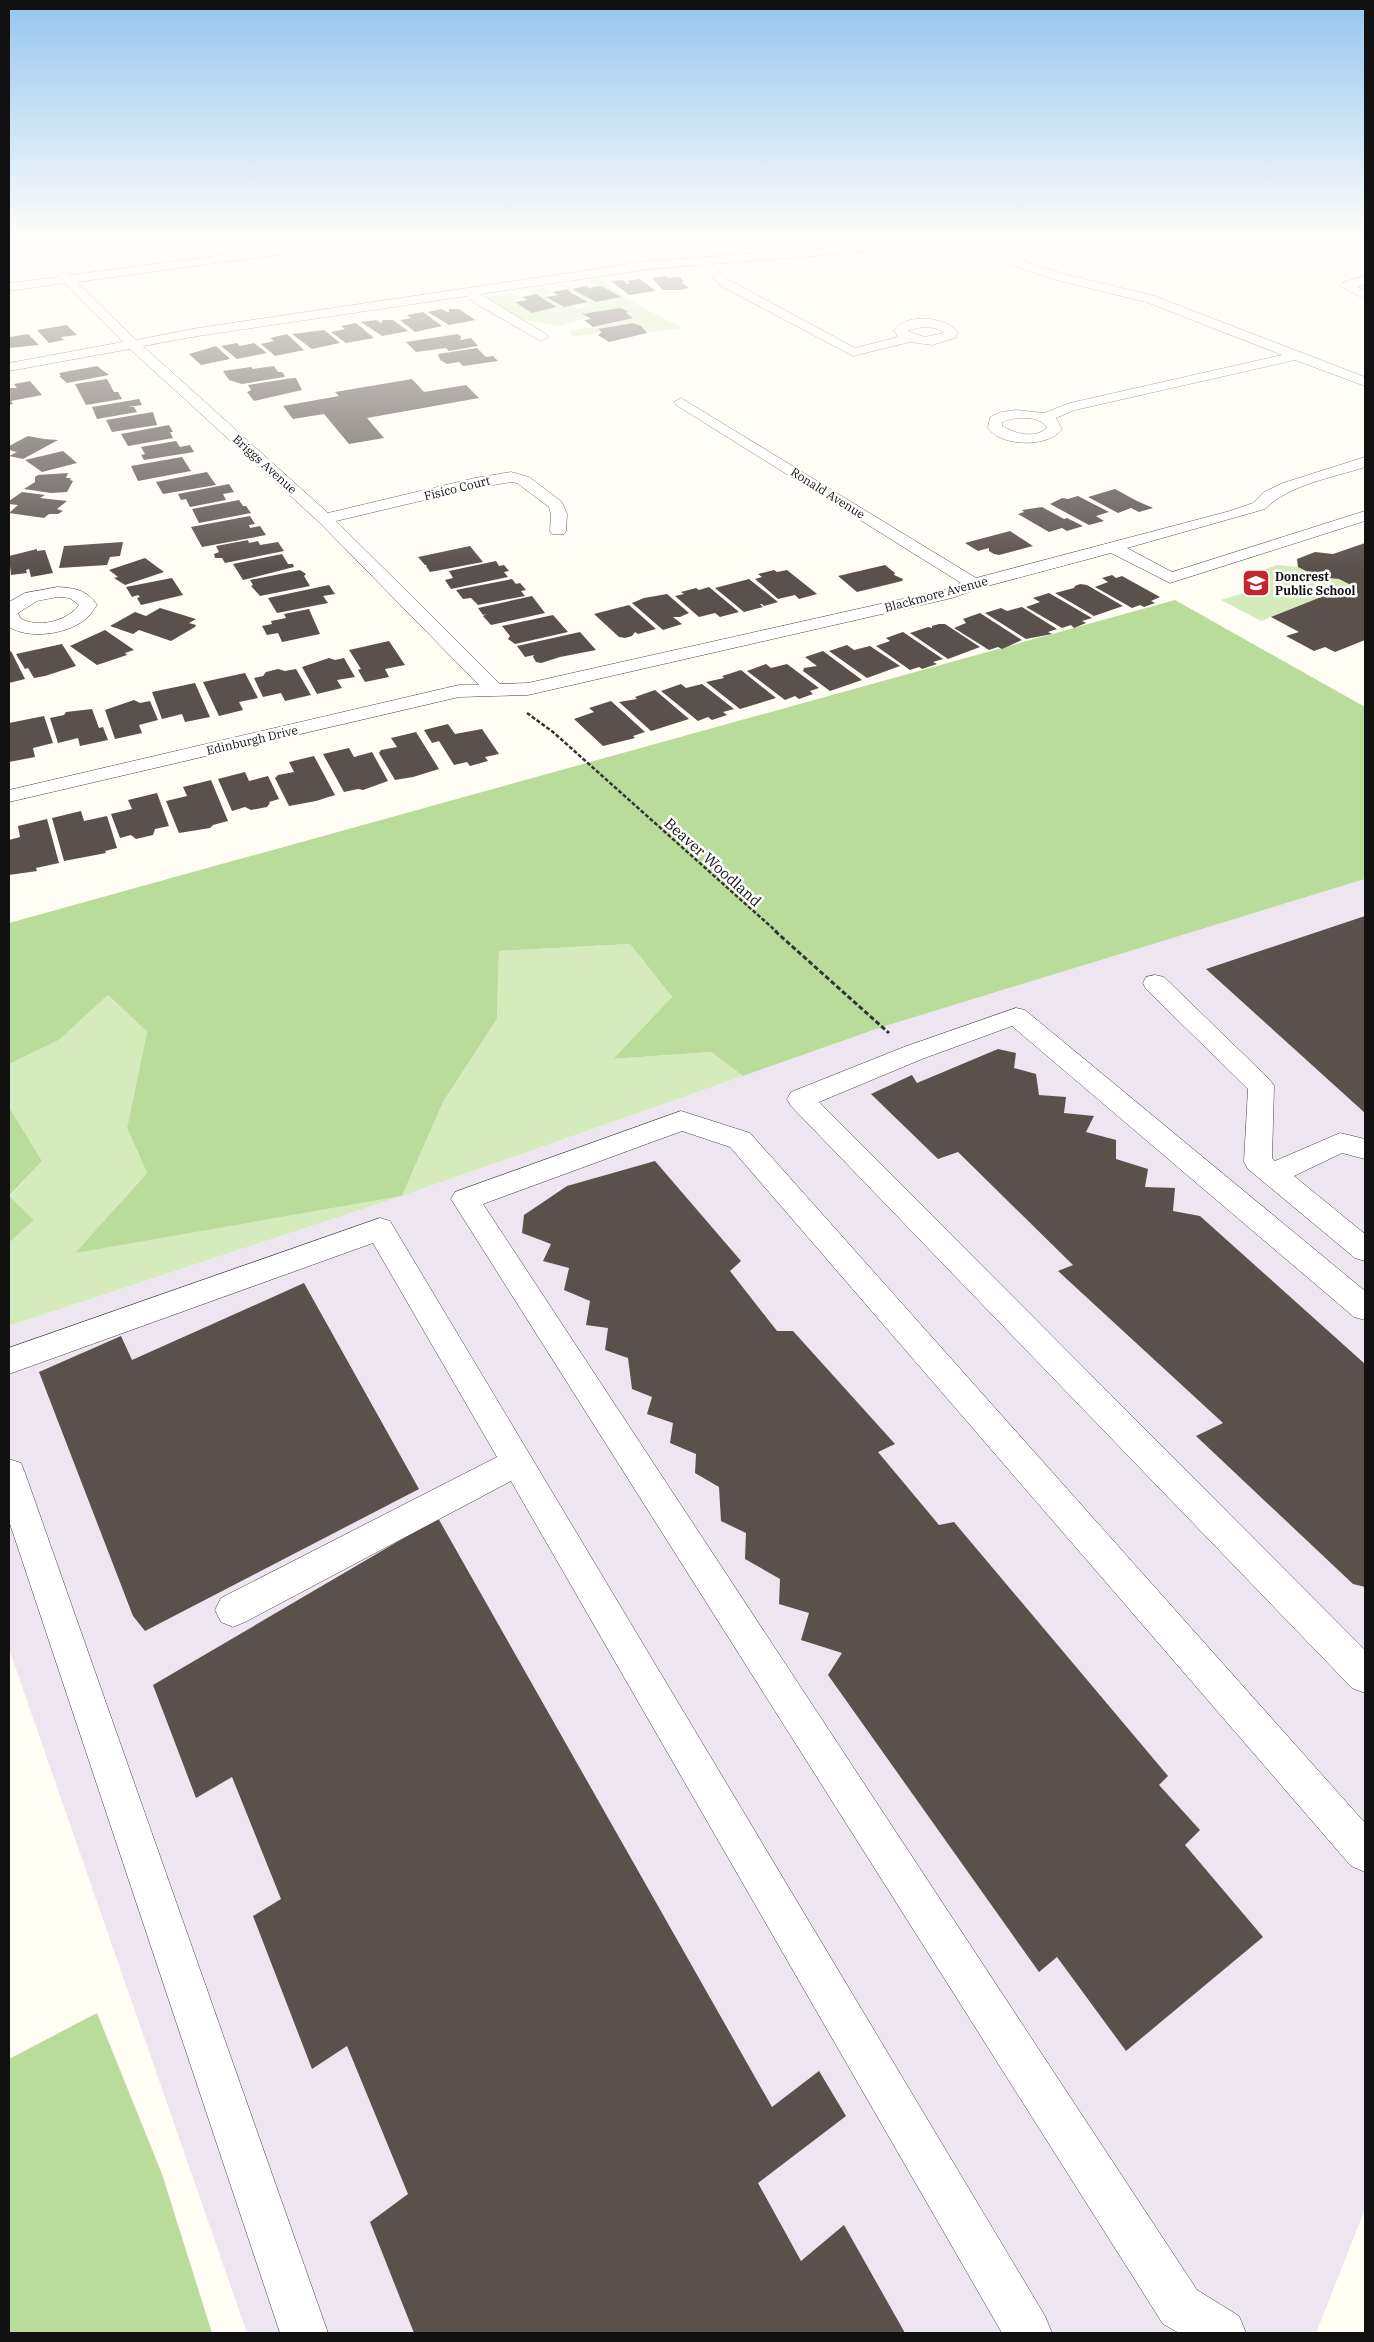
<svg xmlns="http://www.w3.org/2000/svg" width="1374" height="2342" viewBox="0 0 1374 2342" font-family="'IBM Plex Serif',serif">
<rect width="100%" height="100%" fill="#fffdf4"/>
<polygon fill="#ede5ef" points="1365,879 1365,2209 1316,2333 247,2333 9,1649 9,1326 402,1196 882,1027"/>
<g fill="#d6ebbc">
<path d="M600 279 631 301 682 328 647 333 641 326 633 323 599 329 602 332 573 337 569 331 617 323 615 321 632 318 626 313 628 311 620 308 583 314 587 318 559 326 522 319 485 297 510 293 519 299 514 300 515 302 532 313 557 307 529 290 542 287 550 292 545 295 547 297 564 307 571 306 577 309 587 307 582 303 587 302C576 295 570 289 559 285L565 284 596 302 620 297 602 286 579 282Z"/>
<polygon points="1277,565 1298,567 1318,577 1339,579 1351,585 1261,621 1221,600 1256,589 1257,572"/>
<polygon points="630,944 672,997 613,1059 711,1052 743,1076 402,1196 9,1326 9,1243 34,1220 9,1197 42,1161 9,1107 9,1064 59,1040 108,995 147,1032 127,1128 147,1173 76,1252 402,1196 443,1102 497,1019 499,951"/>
</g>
<g fill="#badc9b">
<polygon points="1175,600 1365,707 1365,879 882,1027 743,1076 711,1052 613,1059 672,997 630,944 499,951 497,1019 443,1102 402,1196 75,1253 147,1173 127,1128 147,1032 108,995 59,1040 9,1064 9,923"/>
<polygon points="9,1107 42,1161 9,1196 34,1220 9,1243"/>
<polygon points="97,2013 162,2174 212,2333 9,2333 9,2059"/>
</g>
<g fill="#5a514c">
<polygon points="666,276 668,278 680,277 684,282 681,282 689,288 680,290 663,290 652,278"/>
<polygon points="640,279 656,291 629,295 611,281 622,280 628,284 630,284 627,281"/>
<polygon points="586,286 592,289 591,287 602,286 621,297 596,302 572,289"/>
<polygon points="567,289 570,292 588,302 564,307 546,297 558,295 553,292"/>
<polygon points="536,294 545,300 557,307 532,313 515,302 528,300 522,297"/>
<polygon points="620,308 628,311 626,313 633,318 593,327 584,320 591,319 582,314"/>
<polygon points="442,309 447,312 449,312 449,309 459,309 475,320 449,325 428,312"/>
<polygon points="423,312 442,326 415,332 400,320 411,318 407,315"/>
<polygon points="376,320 381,323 383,320 393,320 408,331 382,336 361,322"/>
<polygon points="356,323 374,338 346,343 331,332 345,329 341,326"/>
<polygon points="633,323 641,326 647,333 609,342 598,335 602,332 598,329"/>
<polygon points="67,325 77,335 61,337 64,340 49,343 37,330"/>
<polygon points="324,330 340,343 312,349 292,334"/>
<polygon points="28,334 39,345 9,348 9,337"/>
<polygon points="287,334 304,350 275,356 261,344 274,341 270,338"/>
<polygon points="458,334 462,338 460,338 461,340 471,338 478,346 449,351 446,348 416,352 406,342"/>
<polygon points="237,343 240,346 254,343 267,353 237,359 221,346"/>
<polygon points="216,346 230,359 201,365 189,354"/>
<polygon points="477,348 486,357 493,356 498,361 463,366 459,362 447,364 440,360 438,354"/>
<polygon points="97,366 109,375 67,383 59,376 61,376 59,373"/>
<polygon points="274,366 278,372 282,372 285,376 284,377 242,384 229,380 223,371 251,367 253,369"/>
<polygon points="293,378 296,378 302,390 254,401 247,392 251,390 248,385"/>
<polygon points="107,379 114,392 118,392 122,399 86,405 75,384"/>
<polygon points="412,379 424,392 466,385 479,398 367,418 384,438 349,444 324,414 293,419 283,406 339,396 335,392"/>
<polygon points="30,381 42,395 11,401 13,404 9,405 9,388 17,388 14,384"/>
<polygon points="139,399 142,405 128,407 134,407 137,412 97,419 92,407"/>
<polygon points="153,412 157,425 112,432 106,420"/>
<polygon points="169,425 173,432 170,432 173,438 128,446 121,434"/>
<polygon points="28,436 44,439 58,440 23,459 9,456 17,452 9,450 9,446"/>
<polygon points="176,441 180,447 190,445 194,452 144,460 141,455 145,454 141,447"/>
<polygon points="63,451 77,463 42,472 25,460"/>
<polygon points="182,457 191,471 138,481 131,466"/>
<polygon points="207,472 216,485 163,494 156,482"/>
<polygon points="68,473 66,478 71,478 70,480 73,481 67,492 51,493 24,489 35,482 35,477 38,475"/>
<polygon points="229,484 234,492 223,494 226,500 190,507 186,499 181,500 178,494"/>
<polygon points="1115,489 1137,501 1153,508 1139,512 1131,508 1118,513 1088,497"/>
<polygon points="22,492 45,495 40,498 67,501 57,509 63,511 58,514 49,514 44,518 9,513 18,505 9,504 9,501"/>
<polygon points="1078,496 1109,512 1096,516 1104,521 1089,525 1050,504 1062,498 1068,499"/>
<polygon points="239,500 243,506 246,506 251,513 199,523 192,509"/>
<polygon points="1042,507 1064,519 1067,518 1083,526 1067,531 1062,528 1049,532 1018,514 1024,512 1022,510"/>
<polygon points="250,516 255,524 249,525 250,528 260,526 266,535 202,547 191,527"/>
<polygon points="1010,531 1033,546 999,555 994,554 989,551 989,548 978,551 965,543"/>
<polygon points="248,540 249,543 258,541 260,545 278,542 284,551 225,563 222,558 215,558 214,554 219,552 216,546"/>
<polygon points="123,542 120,556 110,557 107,565 59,568 64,546"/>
<polygon points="1365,543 1365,640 1335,652 1325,647 1314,651 1286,636 1299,632 1271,617 1351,585 1339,579 1318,577 1298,567 1297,559 1315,552 1333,554"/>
<polygon points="470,546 483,562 430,572 426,566 427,565 425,565 418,557"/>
<polygon points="37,549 37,551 45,550 53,573 31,577 29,569 26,570 27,573 11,575 9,556"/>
<polygon points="282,554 288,564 293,564 294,567 243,580 233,564"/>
<polygon points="145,558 164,572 125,585 114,578 118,577 109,570"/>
<polygon points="496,561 499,566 504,565 509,571 504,572 508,577 451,589 445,580 453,578 449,571"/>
<polygon points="885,565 895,573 894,575 903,579 902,581 857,592 838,576"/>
<polygon points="300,570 306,574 304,576 310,586 260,596 251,586 253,585 250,580"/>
<polygon points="774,570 777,572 787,570 817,594 799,599 795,595 778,599 755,579 762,577 758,574"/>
<polygon points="1112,575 1116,578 1122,576 1160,597 1151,601 1155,603 1144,607 1140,605 1132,608 1095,587 1108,582 1102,578"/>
<polygon points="172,578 183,595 141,605 137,598 140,597 138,595 132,597 126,587"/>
<polygon points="512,579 516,584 520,583 526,590 521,591 525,596 478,605 471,598 463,599 456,590"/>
<polygon points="749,579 778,602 764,606 762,604 760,604 763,607 744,612 715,588"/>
<polygon points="1080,584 1087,585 1123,606 1094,616 1055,593 1074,588 1075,586"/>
<polygon points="329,585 335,594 323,596 328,603 277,613 268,598"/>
<polygon points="709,587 739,612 720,617 715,613 699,617 675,596 684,594 681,592 696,588 699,590"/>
<polygon points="1049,593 1092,618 1082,621 1086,623 1074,628 1071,625 1062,628 1026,607 1040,602 1033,598"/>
<polygon points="667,594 689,613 680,617 673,617 682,624 663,630 632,603 644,598"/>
<polygon points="532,596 545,613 491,625 483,616 486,614 483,615 478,608"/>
<polygon points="629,605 656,629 638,634 635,632 632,636 625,638 619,637 594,614"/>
<polygon points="1022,607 1057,629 1048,632 1052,634 1026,639 985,613 1001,608 1007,611"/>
<polygon points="160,608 196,619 189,623 196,625 195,627 171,641 139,630 133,634 110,626 135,612 146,616"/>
<polygon points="309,609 320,634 282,642 278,633 267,635 262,626 272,624 271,621 286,618 284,614"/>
<polygon points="980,613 1022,640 1002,649 998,647 989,650 954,628 966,623 963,619"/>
<polygon points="553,615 568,632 515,644 508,639 510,636 502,626"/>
<polygon points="939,624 945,624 980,647 948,659 910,633 928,627 932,628 932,626"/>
<polygon points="105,630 134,650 125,653 127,655 97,665 70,646"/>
<polygon points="580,632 596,650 560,657 541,663 536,662 533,657 534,655 525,657 517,646"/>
<polygon points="903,632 943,659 933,662 937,664 922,669 919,667 910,670 876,646 890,641 886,638"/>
<polygon points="389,641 405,665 385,669 389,677 365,682 358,670 361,669 349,650"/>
<polygon points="62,644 76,666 45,676 34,678 28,668 25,669 16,654"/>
<polygon points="847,645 854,650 870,646 900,666 867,678 829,651"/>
<polygon points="11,651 25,679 9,683 9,652"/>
<polygon points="823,651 862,680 830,691 803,671 804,668 817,666 805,657"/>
<polygon points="329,658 335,660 344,658 355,677 337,680 342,688 317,694 302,667"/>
<polygon points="766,664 771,668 787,664 819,688 810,691 813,694 799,699 795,696 785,700 747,671"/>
<polygon points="278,669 285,671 296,669 311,695 285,701 281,693 263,697 254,678 263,676 266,672"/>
<polygon points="741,670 776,698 740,709 706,682 724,678 722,676"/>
<polygon points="245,673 258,698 239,702 243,710 219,716 203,682"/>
<polygon points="195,683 210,717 185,722 182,714 162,719 152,692"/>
<polygon points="681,684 686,688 702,684 734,709 723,712 727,715 712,720 708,717 698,721 661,691"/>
<polygon points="655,690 689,719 651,731 619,702 637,699 635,697"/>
<polygon points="134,700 140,703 150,701 158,720 139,725 142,733 115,739 105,710"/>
<polygon points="611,701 645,732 633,736 635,738 603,746 574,719 594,712 589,708"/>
<polygon points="92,709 99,728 103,727 108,740 80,746 78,738 58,743 50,718 64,715 66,712"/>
<polygon points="44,716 53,743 33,748 35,757 9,762 9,723"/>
<polygon points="448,724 455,734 482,729 499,754 485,757 488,761 470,766 467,762 454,765 439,741 432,743 424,730"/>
<polygon points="416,732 439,769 413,777 395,780 379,753 381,750 397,747 391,738"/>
<polygon points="349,748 354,757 372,752 388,781 363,790 358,789 344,792 323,754"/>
<polygon points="314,756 335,795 316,801 289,806 275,778 278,775 294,772 289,762"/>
<polygon points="245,772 249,781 268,776 279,799 269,802 270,803 267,807 251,810 245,807 232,811 218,779"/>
<polygon points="211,780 228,821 213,825 210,828 179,833 166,801 187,796 183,787"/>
<polygon points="157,793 169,826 155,829 153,835 136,839 131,835 120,838 111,814 132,809 128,800"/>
<polygon points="81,811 84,821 107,816 117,848 105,851 106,853 64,861 52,818"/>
<polygon points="47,819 59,863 36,868 37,871 9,875 9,840 20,837 18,826"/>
<polygon points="1365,916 1365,1113 1206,969"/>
<polygon points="998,1049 1016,1053 1014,1068 1036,1074 1039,1095 1066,1097 1064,1113 1094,1116 1086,1132 1116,1140 1116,1159 1148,1169 1145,1187 1175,1188 1173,1211 1200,1216 1365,1364 1365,1587 1353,1584 1196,1436 1223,1423 1058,1271 1073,1265 958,1152 938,1159 871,1094 912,1075 917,1083"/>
<polygon points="655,1161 741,1261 730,1271 777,1331 793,1331 895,1444 878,1452 939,1525 954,1522 1168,1776 1159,1785 1200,1830 1185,1845 1263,1937 1126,2051 1057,1957 1039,1972 828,1675 842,1653 801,1640 809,1613 779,1604 780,1579 745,1559 746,1533 721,1521 719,1487 695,1473 696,1454 670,1443 673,1423 647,1414 652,1397 632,1389 628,1358 605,1350 608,1328 586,1325 590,1301 564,1290 569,1268 543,1261 551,1244 522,1233 524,1215 567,1186"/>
<polygon points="304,1283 419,1489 145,1631 133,1616 39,1372 121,1336 132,1360"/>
<polygon points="438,1518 772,2107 819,2071 846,2116 758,2183 801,2261 844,2225 905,2333 414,2333 370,2222 408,2194 347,2046 312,2069 253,1916 281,1899 232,1777 196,1798 153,1685"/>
</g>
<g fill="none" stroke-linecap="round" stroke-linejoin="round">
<g stroke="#444" stroke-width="1">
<g id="minor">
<path d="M24 241H37L71 275 329 241H363L357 244 77 282 136 340 198 328 650 261 915 241H979L1030 263 1064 274 1154 296 1365 377V386L1295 360 1075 410 1056 418 1062 429C1049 448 1001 447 988 428L990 417 1001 412 1016 410 1044 413 1070 403 1282 355 1146 302 1056 280 1022 269 966 244 712 264 729 280 855 348 898 337 894 330C907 313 944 316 958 332L955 338 932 345 910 342 853 356 721 286 700 265 650 269 480 294 546 334 548 337 541 341 476 304 467 296 198 336 143 346 328 513 475 478 511 472 529 477 562 502 567 514 566 531 564 534H552L550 531 551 514 549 507 517 483 511 482 475 488 336 521 500 684 528 683 947 589 961 583 676 405 674 402 681 398 976 578 1230 511 1253 503 1264 492 1283 483 1365 457V467C1332 478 1290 484 1265 509L1127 548 1172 572 1365 511V521L1170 583 1111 553 980 588 952 598 528 695 459 697 9 802V790L459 685H479L319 522 130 349 9 371V363L123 342 65 283 9 291V283L59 277ZM922 327 935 328 944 333 925 337 907 331ZM1016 418C1027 418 1041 417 1047 428 1035 439 1015 434 1002 426V422Z"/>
<polygon points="1365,276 1365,284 1357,287 1365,290 1365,299 1340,286 1342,283"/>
<path d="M58 587C75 588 87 590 97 605 94 609 91 614 87 618 69 634 30 640 9 627V602L25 593ZM58 597 70 598 79 605C68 621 37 629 20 618L18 613 37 601Z"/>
<polygon points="1155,975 1164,977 1270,1080 1274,1086 1272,1158 1275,1161 1340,1133 1365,1139 1365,1159 1342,1153 1294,1176 1365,1234 1365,1261 1355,1258 1248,1169 1244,1162 1248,1089 1146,989 1143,983 1146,977"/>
<polygon points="1016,1008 1025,1010 1365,1291 1365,1320 1354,1317 1012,1026 922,1059 819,1102 1365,1650 1365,1693 1352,1688 791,1106 787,1099 791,1092 904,1047"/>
<polygon points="681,1111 750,1133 1365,1823 1365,1872 1351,1866 730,1147 682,1131 483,1204 1197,2290 1239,2316 1246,2333 1179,2333 1163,2324 451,1199 455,1192"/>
<polygon points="380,1218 390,1221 1045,2316 1052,2333 1002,2333 511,1481 245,1622 233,1627 221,1622 215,1610 221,1598 497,1457 373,1243 9,1374 9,1348"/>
<polygon points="9,1459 21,1463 25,1473 328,2333 280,2333 9,1521"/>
</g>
</g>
<polyline stroke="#333" stroke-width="2.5" stroke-dasharray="4 2" stroke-linecap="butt" points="527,713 553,732 777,932"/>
<polyline stroke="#333" stroke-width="3" stroke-dasharray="5 2.5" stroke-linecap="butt" points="775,931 889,1033"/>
<use href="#minor" fill="#fff" fill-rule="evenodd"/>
</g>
<linearGradient id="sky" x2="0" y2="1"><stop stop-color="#95c6ee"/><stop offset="0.42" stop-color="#fffefa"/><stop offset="1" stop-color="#fffefa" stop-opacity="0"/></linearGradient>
<rect width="1374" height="569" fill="url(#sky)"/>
<defs>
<g id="school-square" transform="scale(1.4375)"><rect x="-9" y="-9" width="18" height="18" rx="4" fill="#c42531" stroke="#fff"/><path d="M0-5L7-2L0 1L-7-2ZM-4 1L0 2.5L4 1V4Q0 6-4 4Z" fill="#fff"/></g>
</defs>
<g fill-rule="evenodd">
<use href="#school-square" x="1256" y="583"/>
</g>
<g text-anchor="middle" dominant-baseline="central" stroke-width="5" stroke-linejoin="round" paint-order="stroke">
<g font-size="12" fill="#111" stroke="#fff">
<text transform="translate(265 464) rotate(42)">Briggs Avenue</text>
<text transform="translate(457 488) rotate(-14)">Fisico Court</text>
<text transform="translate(828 493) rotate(32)">Ronald Avenue</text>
<text transform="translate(936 594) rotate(-15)">Blackmore Avenue</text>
<text transform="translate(252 740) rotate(-13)">Edinburgh Drive</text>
</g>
<g font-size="12" font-weight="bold" fill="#111" stroke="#fff" text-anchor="start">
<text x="1275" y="576">Doncrest<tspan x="1275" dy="14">Public School</tspan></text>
</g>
<g font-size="15" fill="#111" stroke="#fff">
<text transform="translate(713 862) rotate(42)">Beaver Woodland</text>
</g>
</g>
<rect width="1374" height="2342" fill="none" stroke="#111111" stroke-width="20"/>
</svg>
